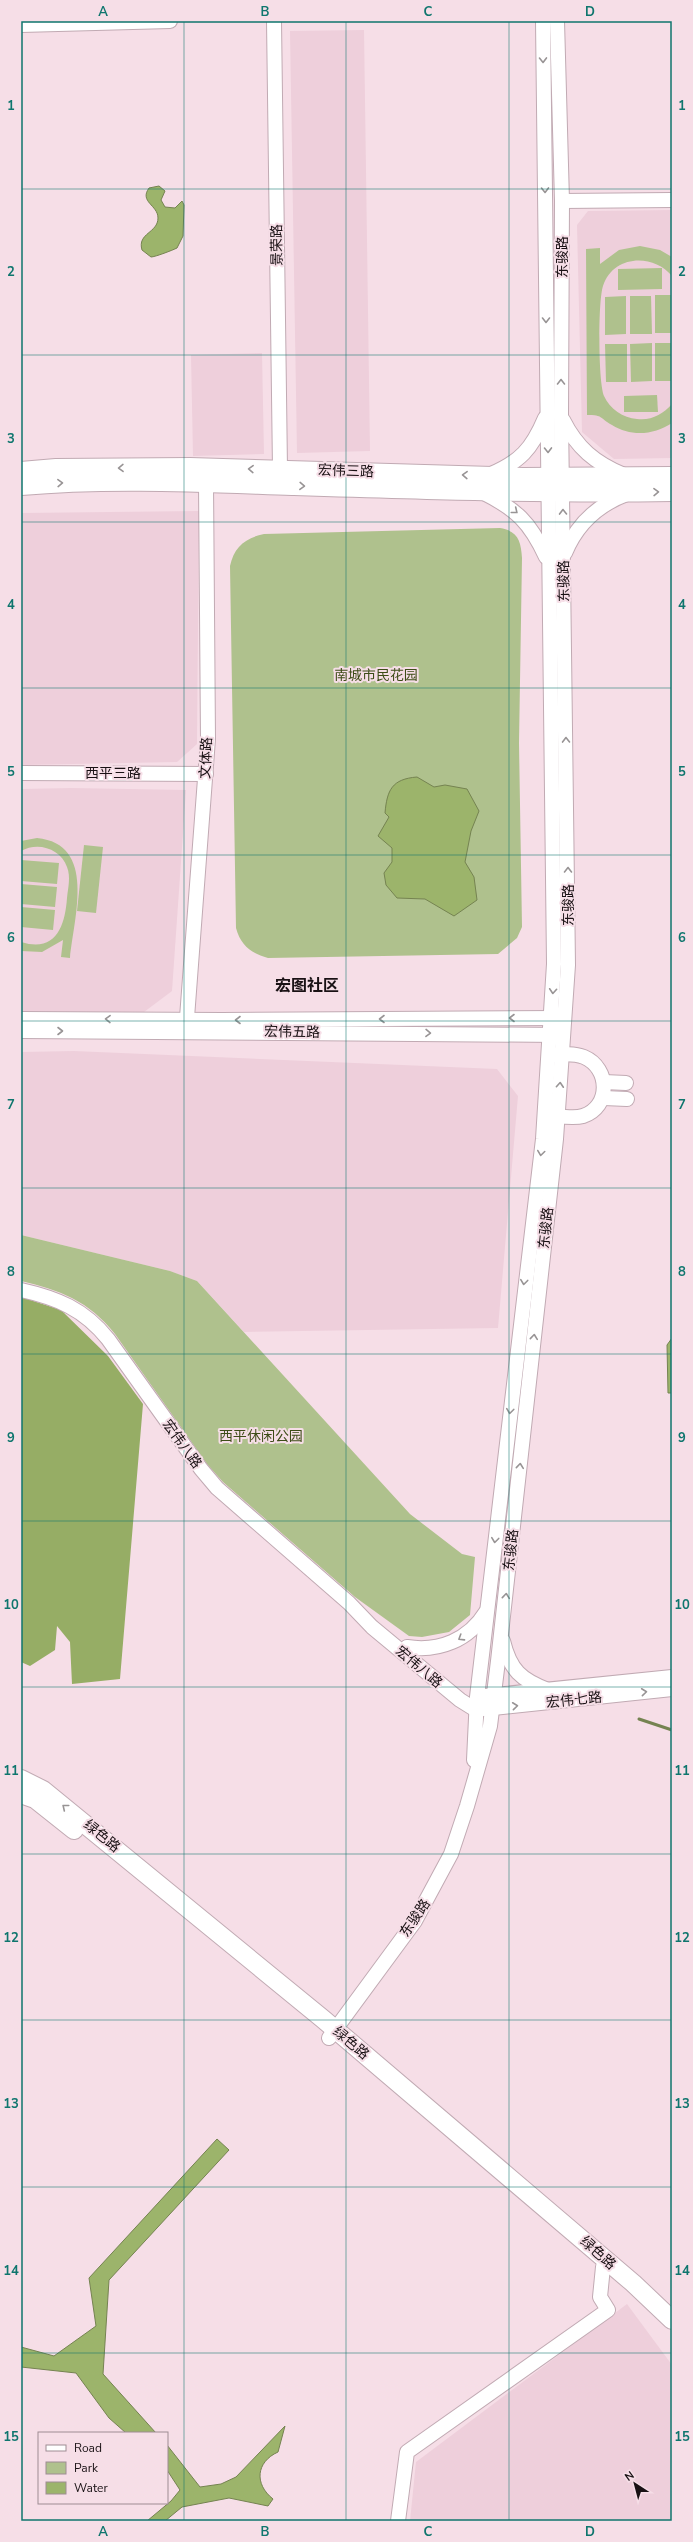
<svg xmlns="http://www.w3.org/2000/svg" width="693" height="2542" viewBox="0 0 693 2542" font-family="'Nunito Sans','Noto Sans SC',sans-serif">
<rect width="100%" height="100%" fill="#f6dee7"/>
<g fill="#eecfdb">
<polygon points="364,30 370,451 297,453 290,31"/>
<polygon points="672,210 672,458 614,459 582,432 577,225 588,211"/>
<polygon points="262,353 264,454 193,456 191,355"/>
<polygon points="199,511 197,744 177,762 21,765 21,513"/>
<polygon points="71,788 186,790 172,991 140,1015 21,1011 21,789"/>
<polygon points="74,1051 497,1069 518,1096 498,1328 244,1332 197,1281 170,1271 21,1235 21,1052"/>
<polygon points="627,2304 672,2365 672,2521 410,2521 416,2462"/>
</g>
<g fill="#afc18d">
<path d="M640 246 660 250 672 257V276C653 253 613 255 603 286 598 301 598 381 604 396 610 409 623 418 637 419 651 421 663 414 672 404V423C654 435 631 437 612 425 599 418 604 415 587 415L586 249 600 248V264L619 250Z"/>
<polygon points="662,268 662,289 618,290 618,269"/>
<rect x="655" y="295" width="17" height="38"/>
<polygon points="626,296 626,334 605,335 605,297"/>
<polygon points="630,296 651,296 652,334 630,334"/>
<polygon points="652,343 652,381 631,382 630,344"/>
<rect x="655" y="343" width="17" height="38"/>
<polygon points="605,344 627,344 627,382 606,382"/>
<polygon points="657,395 658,412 624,412 624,396"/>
<path d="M500 528C518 531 521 541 522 558L519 743 522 927 517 938 498 954 268 958C251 953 241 946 236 928L230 566C234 547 245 538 264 534Z"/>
<path d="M37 838C97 844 74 917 70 958L61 957 63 940 42 952 21 951V942C56 953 65 926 67 898 68 888 71 877 67 867 61 849 38 841 21 851V841Z"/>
<polygon points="84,845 103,847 96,913 77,911"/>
<polygon points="21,860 59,863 57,884 21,881"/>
<polygon points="21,884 57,887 55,907 21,904"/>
<polygon points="21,907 55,910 53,930 21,927"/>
<path d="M21 1235 170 1271 197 1281 410 1514 462 1554 475 1557 470 1615 449 1632 422 1637 409 1636 355 1597 223 1482 207 1464 115 1334C89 1301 60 1290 21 1281Z"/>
</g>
<polygon fill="#96ad65" points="21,1297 61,1310 108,1356 143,1404 120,1679 72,1684 70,1642 57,1626 55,1650 30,1666 21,1662"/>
<g fill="#9cb46b" stroke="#758351">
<path d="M159 186 165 191 161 200 165 207 175 208 182 201 184 205 183 236 177 248C173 250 155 257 151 257L142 250C137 233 158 233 158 218 158 205 139 202 149 188Z"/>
<path d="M417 777 434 787 445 785 467 789 479 811 471 831 465 862 474 877 477 900 454 916 425 899 397 898 386 885 384 873 392 862V848L378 836 389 817 385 813C387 790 392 779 417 777Z"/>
<polygon points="672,1338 672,1393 668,1393 667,1345"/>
<polygon points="217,2139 229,2150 109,2280 103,2374 156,2433 126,2433 109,2418 76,2373 21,2367 21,2347 54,2356 96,2326 89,2278"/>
<path d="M285 2426 278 2452C256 2462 254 2484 273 2499L268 2506 229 2498 182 2507 165 2521H147L171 2501 180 2490 167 2470V2445L200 2487 221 2484 236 2477Z"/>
</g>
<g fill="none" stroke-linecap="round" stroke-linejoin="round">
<polyline stroke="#758351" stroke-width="3" points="639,1719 672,1730"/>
<g stroke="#c1aab3" stroke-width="16">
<g id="minor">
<polyline points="274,21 280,469"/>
<polyline points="21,25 170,21"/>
<polyline points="562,201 672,200"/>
<path d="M563 420C577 448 595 463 624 475"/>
<path d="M489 475C520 462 532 449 545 418"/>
<path d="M482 492C516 509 530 522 546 557"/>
<path d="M565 553C577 524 597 505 627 494"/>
<polyline points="21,773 206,774"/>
<polyline points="21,1019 222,1020 559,1018"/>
<polyline points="21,1031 559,1035"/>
<polyline points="186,1031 208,739 206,483"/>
<polyline points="604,1082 626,1083"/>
<polyline points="604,1098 627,1099"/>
<path d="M549 1115C559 1116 573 1119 583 1116 611 1107 610 1068 584 1057 574 1053 563 1054 553 1055"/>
<path d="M21 1290C57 1298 84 1309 108 1339L201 1469 217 1488 349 1603 372 1627 460 1700 476 1710"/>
<path d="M503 1641C510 1670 521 1680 548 1690"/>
<path d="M407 1647C439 1652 469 1640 486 1612"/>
<polyline points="485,1696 672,1677"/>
<polyline points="484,1709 672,1689"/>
<polyline points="474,1760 477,1697 543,1139 554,964 543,21"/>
<polyline points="329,2038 415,1921 451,1854 467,1806 490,1726 498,1661 556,1139 568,965 561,416 562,201 557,21"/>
<polyline points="398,2521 407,2452 608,2310 600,2297 603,2267"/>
</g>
</g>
<g stroke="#c1aab3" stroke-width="20">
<g id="major">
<polyline points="21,471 56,468 190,467 523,477 672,476"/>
<path d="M21 486C111 478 203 483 292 486 419 490 545 494 672 492"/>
<polyline points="21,1779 43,1790 323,2019 633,2283 672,2320"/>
<polyline points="21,1794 35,1799 74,1830"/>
</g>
</g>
<use href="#minor" stroke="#fff" stroke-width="14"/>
<use href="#major" stroke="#fff" stroke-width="18"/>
</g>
<defs><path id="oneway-chevron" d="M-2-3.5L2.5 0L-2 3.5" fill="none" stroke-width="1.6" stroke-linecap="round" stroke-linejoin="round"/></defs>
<g stroke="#989495">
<use href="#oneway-chevron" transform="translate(543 60) rotate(89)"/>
<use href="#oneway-chevron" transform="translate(545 190) rotate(89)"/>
<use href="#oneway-chevron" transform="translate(546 320) rotate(90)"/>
<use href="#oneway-chevron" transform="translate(561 382) rotate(-90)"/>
<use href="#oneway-chevron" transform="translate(548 450) rotate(89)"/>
<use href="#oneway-chevron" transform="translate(121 468) rotate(179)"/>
<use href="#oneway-chevron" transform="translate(251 469) rotate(-178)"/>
<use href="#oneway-chevron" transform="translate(465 475) rotate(-178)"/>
<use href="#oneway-chevron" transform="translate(60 483) rotate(-2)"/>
<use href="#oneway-chevron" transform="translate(302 486) rotate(2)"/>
<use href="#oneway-chevron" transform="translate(656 492) rotate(-1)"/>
<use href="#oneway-chevron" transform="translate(515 511) rotate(39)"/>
<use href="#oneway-chevron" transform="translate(563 512) rotate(-91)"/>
<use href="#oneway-chevron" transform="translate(566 740) rotate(-91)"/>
<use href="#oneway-chevron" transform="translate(568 870) rotate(-90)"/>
<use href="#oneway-chevron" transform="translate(553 991) rotate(94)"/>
<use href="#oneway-chevron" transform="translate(512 1018) rotate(180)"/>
<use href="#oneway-chevron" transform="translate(108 1019) rotate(-179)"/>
<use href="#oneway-chevron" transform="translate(382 1019) rotate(180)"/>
<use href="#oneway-chevron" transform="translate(238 1020) rotate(180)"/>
<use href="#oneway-chevron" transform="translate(60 1031)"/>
<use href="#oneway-chevron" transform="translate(428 1033) rotate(1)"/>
<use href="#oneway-chevron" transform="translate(560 1085) rotate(-86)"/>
<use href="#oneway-chevron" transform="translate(541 1153) rotate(98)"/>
<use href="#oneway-chevron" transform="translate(524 1282) rotate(97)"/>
<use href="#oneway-chevron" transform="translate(534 1337) rotate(-84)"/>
<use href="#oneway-chevron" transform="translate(510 1411) rotate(97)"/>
<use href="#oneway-chevron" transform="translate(520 1466) rotate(-84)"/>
<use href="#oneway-chevron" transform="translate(495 1540) rotate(97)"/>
<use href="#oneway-chevron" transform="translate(506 1596) rotate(-84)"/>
<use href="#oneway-chevron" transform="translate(461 1638) rotate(148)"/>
<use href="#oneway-chevron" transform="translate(644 1692) rotate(-6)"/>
<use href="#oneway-chevron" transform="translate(515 1706) rotate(-6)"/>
<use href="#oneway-chevron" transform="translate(65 1807) rotate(-141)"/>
</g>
<path fill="none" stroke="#0f766e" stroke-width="1" stroke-opacity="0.55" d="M184 21V2521M346 21V2521M509 21V2521M21 189H672M21 355H672M21 522H672M21 688H672M21 855H672M21 1021H672M21 1188H672M21 1354H672M21 1521H672M21 1687H672M21 1854H672M21 2020H672M21 2187H672M21 2353H672"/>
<g text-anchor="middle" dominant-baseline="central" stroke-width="4" stroke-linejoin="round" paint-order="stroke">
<g font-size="14" fill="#191114" stroke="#f6dee7">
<text transform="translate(277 245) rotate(-91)">景荣路</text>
<text transform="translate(562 257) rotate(-90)">东骏路</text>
<text transform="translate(346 471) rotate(2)">宏伟三路</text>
<text transform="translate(564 581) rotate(-91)">东骏路</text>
<text transform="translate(206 758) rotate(-87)">文体路</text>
<text x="113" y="773">西平三路</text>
<text transform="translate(568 905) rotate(-90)">东骏路</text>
<text transform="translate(292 1032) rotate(1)">宏伟五路</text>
<text transform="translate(546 1228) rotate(-84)">东骏路</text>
<text transform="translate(182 1444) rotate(54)">宏伟八路</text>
<text transform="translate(511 1550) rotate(-84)">东骏路</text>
<text transform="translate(419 1667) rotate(40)">宏伟八路</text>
<text transform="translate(574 1700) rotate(-6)">宏伟七路</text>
<text transform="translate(102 1836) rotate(39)">绿色路</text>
<text transform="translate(415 1918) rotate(-56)">东骏路</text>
<text transform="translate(351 2043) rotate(40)">绿色路</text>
<text transform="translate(598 2253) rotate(41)">绿色路</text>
</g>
<g font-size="14" fill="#3d4c17" stroke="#f6dee7">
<text x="376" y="675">南城市民花园</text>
<text x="261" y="1436">西平休闲公园</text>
</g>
<g font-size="16" font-weight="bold" fill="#191114" stroke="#f6dee7">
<text x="307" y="986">宏图社区</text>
</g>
</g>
<rect width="693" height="2542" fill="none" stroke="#f6dee7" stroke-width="44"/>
<rect x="38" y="2432" width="130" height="72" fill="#f6dee7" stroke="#9e8c93"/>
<rect x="46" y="2445" width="20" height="6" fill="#ffffff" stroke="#9e8c93"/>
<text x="74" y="2452" font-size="12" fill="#191114">Road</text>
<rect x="46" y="2462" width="20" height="12" fill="#afc18d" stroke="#9e8c93"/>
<text x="74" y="2472" font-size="12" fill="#191114">Park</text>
<rect x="46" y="2482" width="20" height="12" fill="#9cb46b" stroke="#9e8c93"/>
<text x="74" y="2492" font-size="12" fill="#191114">Water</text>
<g transform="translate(635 2484) rotate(324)" stroke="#f6dee7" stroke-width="3" paint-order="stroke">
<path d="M0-3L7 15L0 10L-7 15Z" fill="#191114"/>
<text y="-6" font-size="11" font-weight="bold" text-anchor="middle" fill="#191114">N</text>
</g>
<rect x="22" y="22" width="649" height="2498" fill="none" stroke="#0f766e" stroke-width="1.5"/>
<g font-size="13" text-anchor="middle" font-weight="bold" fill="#0f766e">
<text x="103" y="16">A</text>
<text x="265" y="16">B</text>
<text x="428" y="16">C</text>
<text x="590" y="16">D</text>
<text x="11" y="110">1</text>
<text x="682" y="110">1</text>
<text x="11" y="276">2</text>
<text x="682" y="276">2</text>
<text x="11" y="443">3</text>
<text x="682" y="443">3</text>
<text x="11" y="609">4</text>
<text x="682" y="609">4</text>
<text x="11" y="776">5</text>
<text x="682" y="776">5</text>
<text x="11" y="942">6</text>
<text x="682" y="942">6</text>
<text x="11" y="1109">7</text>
<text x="682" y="1109">7</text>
<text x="11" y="1276">8</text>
<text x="682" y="1276">8</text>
<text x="11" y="1442">9</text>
<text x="682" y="1442">9</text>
<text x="11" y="1609">10</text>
<text x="682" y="1609">10</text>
<text x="11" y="1775">11</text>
<text x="682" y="1775">11</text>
<text x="11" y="1942">12</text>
<text x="682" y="1942">12</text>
<text x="11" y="2108">13</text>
<text x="682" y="2108">13</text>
<text x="11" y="2275">14</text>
<text x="682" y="2275">14</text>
<text x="11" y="2441">15</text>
<text x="682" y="2441">15</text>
<text x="103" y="2536">A</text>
<text x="265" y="2536">B</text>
<text x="428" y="2536">C</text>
<text x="590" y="2536">D</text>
</g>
</svg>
